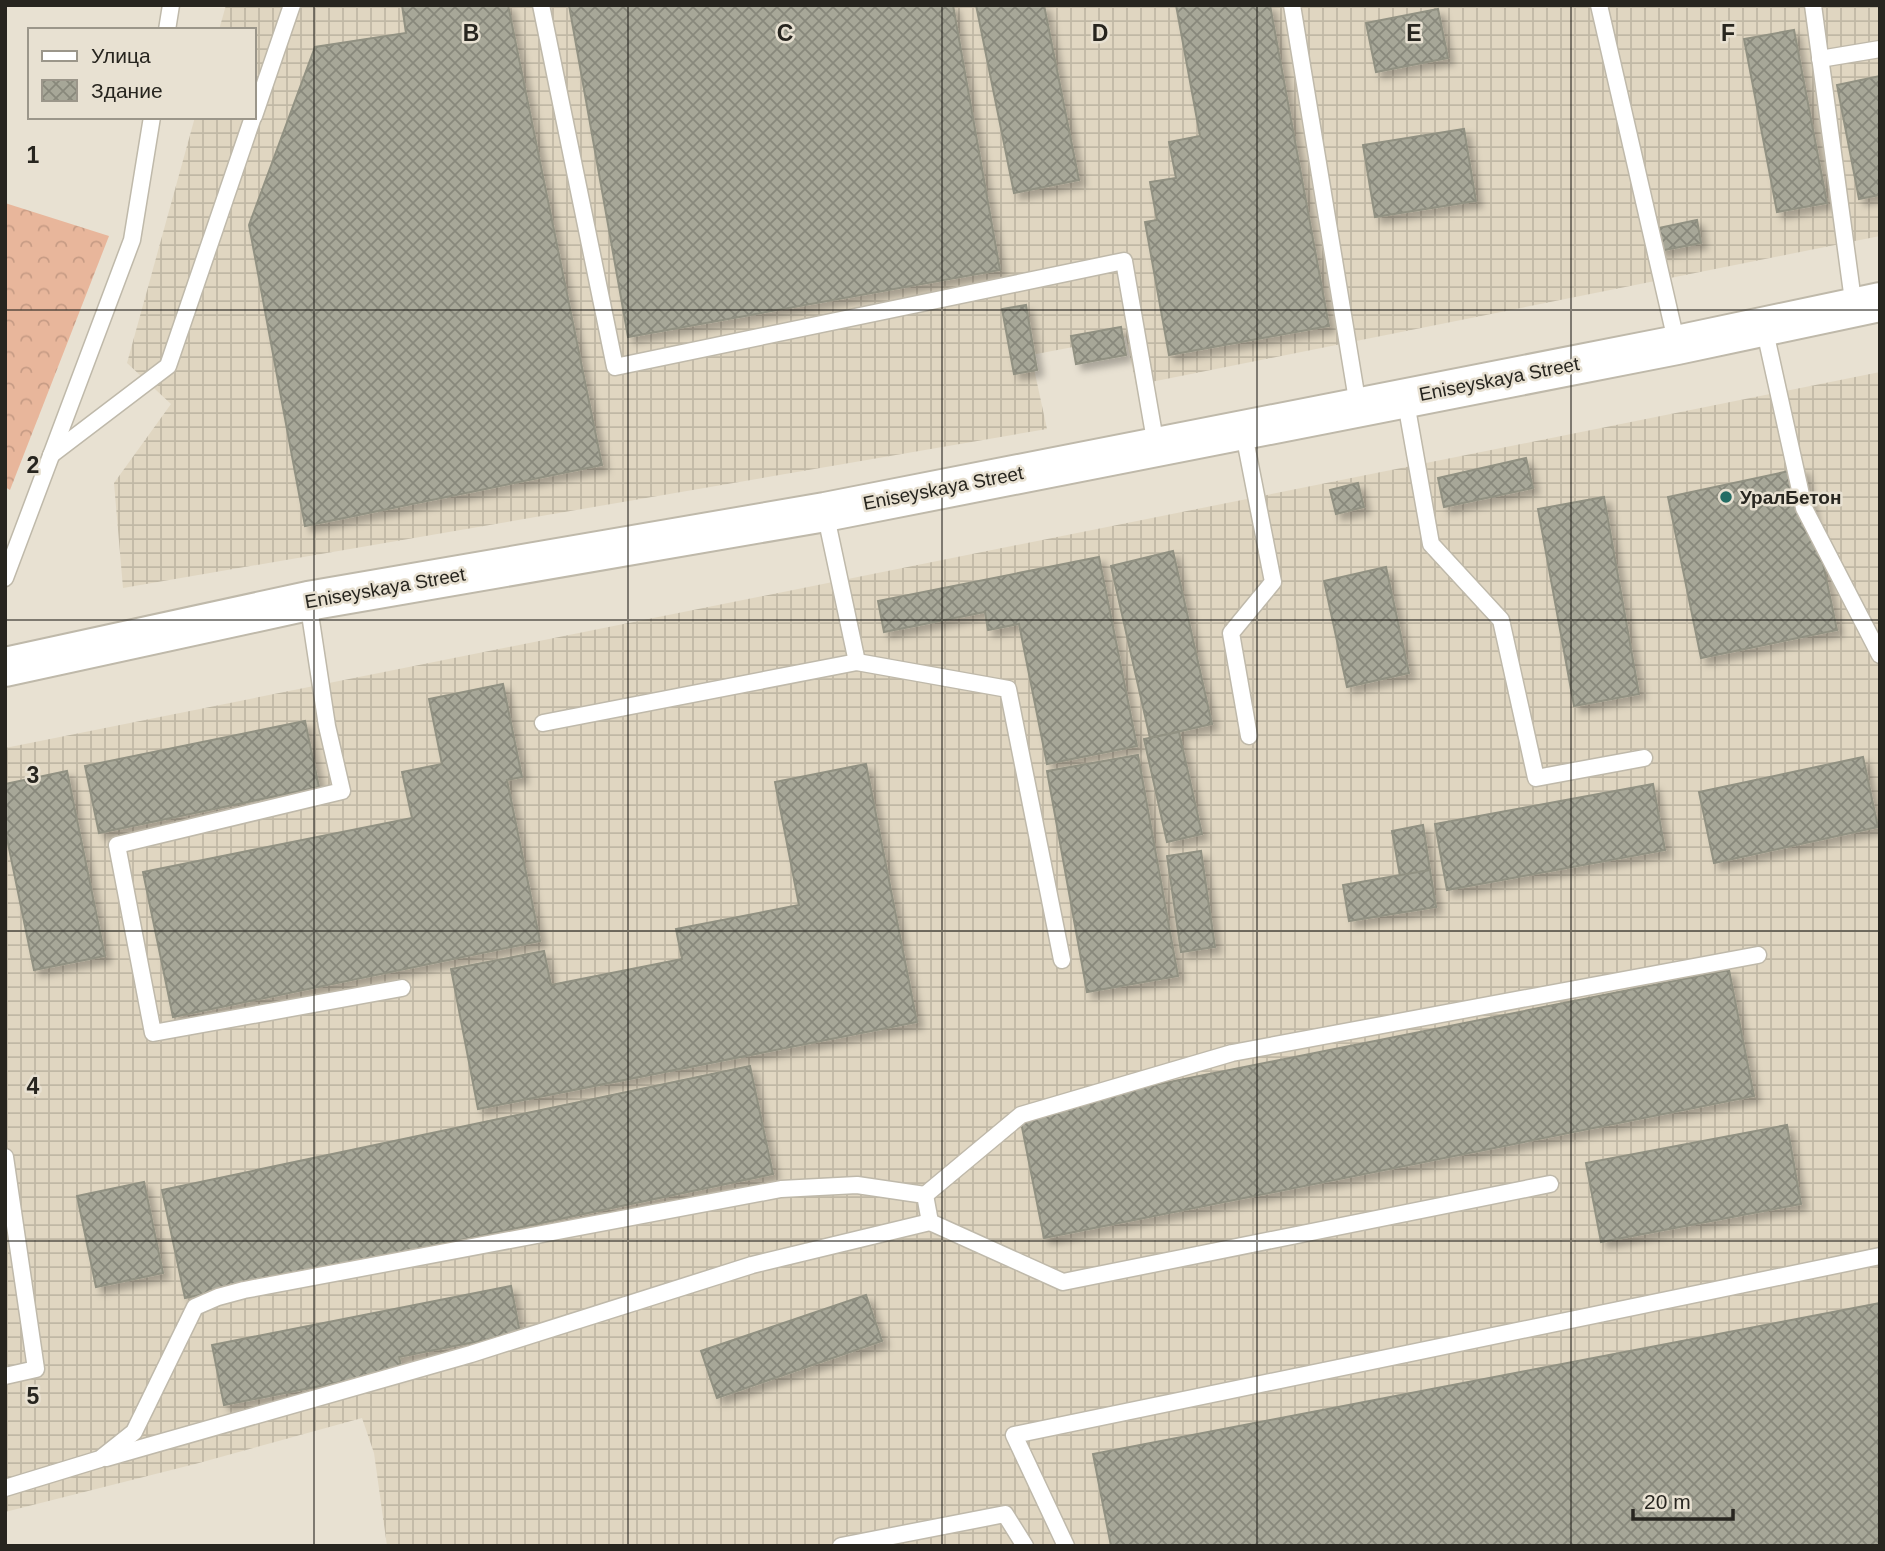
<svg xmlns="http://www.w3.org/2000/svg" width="1885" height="1551" viewBox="0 0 1885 1551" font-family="Helvetica,sans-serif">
<defs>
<pattern id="industrial-grid" width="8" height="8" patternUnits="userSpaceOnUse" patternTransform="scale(1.75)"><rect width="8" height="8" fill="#e0d6c1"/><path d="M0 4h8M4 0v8" fill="none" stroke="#c0b8a5"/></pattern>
<pattern id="forest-crowns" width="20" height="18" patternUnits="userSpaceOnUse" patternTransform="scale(1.75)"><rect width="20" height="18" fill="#e8b69b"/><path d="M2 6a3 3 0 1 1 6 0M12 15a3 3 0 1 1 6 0" fill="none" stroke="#c79c85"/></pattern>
<pattern id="building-cross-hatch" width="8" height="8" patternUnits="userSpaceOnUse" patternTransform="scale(1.75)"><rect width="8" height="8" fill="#a7a798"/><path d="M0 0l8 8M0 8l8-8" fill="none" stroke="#88887b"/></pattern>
<filter id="shadow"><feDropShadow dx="6" dy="6" stdDeviation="3.5" flood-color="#0004"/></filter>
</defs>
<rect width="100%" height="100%" fill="#e8e1d2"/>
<g fill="url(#industrial-grid)">
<polygon points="226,5 1880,5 1880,236 1136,385 1126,337 1031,355 1047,429 123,588 114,483 171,404 127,363 195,117 254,117 254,30 219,30"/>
<polygon points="1880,372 1880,1546 387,1546 374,1453 362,1418 199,1463 5,1512 5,748"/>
</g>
<polygon fill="url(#forest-crowns)" points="5,203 109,236 10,490 5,487"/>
<g fill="url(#building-cross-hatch)" stroke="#919182" stroke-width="2" filter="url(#shadow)">
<polygon points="402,5 508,5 602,465 305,526 249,225 315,47 406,33"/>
<polygon points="569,5 953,5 1000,270 628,337"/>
<polygon points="976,5 1044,5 1079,180 1014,193"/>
<polygon points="1176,5 1270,5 1329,326 1169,355 1145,222 1157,220 1150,182 1176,178 1169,142 1200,136"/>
<polygon points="1438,9 1448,58 1376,72 1366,23"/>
<polygon points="1794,30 1827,203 1777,212 1744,39"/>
<polygon points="1880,76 1880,195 1859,199 1837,85"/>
<polygon points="1464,129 1476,201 1375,217 1363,145"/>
<polygon points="1697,220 1701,243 1659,251 1654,229"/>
<polygon points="1026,305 1037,370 1014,374 1002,309"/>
<polygon points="1121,327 1126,355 1076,364 1071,336"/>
<polygon points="1526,458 1533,488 1444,507 1438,478"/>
<polygon points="1803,468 1837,630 1701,658 1668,497"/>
<polygon points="1358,483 1364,507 1336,514 1330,490"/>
<polygon points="1604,497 1639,694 1574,706 1538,509"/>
<polygon points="1173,551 1212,724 1150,738 1111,566"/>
<polygon points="1099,557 1137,746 1047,764 1019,624 988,630 985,612 884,632 878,601"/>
<polygon points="1386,567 1409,673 1347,687 1324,581"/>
<polygon points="503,684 522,777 507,780 540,941 173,1017 143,872 412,818 402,772 442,764 429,699"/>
<polygon points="305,721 319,787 99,833 85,766"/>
<polygon points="1179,732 1202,834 1167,842 1144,739"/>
<polygon points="1138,755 1178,976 1087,992 1047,771"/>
<polygon points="1863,757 1878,827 1714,863 1699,792"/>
<polygon points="866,764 917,1022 478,1109 451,969 544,951 551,985 682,959 676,929 799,905 775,782"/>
<polygon points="67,771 105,956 34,970 5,829 5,784"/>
<polygon points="1653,784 1665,850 1447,890 1435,824"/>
<polygon points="1423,825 1430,870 1400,876 1392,831"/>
<polygon points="1201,851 1215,947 1181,952 1167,856"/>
<polygon points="1430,870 1436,907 1349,921 1343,885"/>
<polygon points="1729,970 1754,1096 1044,1238 1019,1112"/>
<polygon points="750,1066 773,1174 185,1298 162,1190"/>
<polygon points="1787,1125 1801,1204 1601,1242 1586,1163"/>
<polygon points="144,1182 163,1273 96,1287 77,1196"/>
<polygon points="511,1286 520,1333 399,1357 402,1370 224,1405 212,1345"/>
<polygon points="866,1295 882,1341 717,1398 701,1351"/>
<polygon points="1880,1303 1880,1546 1111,1546 1093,1454"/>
</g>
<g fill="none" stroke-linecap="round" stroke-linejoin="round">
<g stroke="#bfb9aa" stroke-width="19">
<g id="service">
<polyline points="541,5 615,367 1124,261 1156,446"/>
<polyline points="1292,5 1358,406"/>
<polyline points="1599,5 1677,345"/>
<polyline points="1813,5 1854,308"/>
<polyline points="167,30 171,5"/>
<polyline points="1820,59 1880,49"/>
<polyline points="254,116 292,5"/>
<polyline points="1764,327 1804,508 1880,655"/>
<polyline points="1405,397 1431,544 1501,620 1536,778 1644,758"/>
<polyline points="1243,429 1273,582 1231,633 1249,736"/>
<polyline points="51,455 168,366 253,117"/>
<polyline points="825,512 857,662 1008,689 1062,960"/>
<polyline points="5,578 132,240 152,117"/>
<polyline points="308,601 327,726 342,791 117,845 153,1033 402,988"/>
<polyline points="543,723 857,662"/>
<polyline points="5,1157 36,1369 5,1376"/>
<polyline points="925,1195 1021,1115 1232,1053 1758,955"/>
<polyline points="106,1458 471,1354 752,1265 930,1222"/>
<polyline points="5,1488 100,1459 134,1432 195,1307 218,1297 244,1290 781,1189 857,1185 925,1195 930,1222 1063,1282 1550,1184"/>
<polyline points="841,1546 1005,1514 1025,1546"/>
<polyline points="1066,1546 1014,1435 1880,1256"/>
</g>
</g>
<g stroke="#bfb9aa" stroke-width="42">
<polyline id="tertiary" points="5,667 308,601 825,512 1677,345 1880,302"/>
</g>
<use href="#service" stroke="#fff" stroke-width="16"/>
<use href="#tertiary" stroke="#fff" stroke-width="38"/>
</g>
<path fill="none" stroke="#27251f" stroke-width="2" stroke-opacity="0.55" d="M314 5V1546M628 5V1546M942 5V1546M1257 5V1546M1571 5V1546M5 310H1880M5 620H1880M5 931H1880M5 1241H1880"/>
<circle fill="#236c64" stroke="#e8e1d2" stroke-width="2.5" cx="1726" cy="497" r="7"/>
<g text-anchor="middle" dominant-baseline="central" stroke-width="5" stroke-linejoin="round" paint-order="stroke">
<g font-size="19" fill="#27251f" stroke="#e8e1d2">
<text transform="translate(1499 379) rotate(-11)">Eniseyskaya Street</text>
<text transform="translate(943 488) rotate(-11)">Eniseyskaya Street</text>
<text transform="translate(385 588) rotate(-10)">Eniseyskaya Street</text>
</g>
<g font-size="19" font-weight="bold" fill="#27251f" stroke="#e8e1d2" text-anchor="start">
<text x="1740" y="497">УралБетон</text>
</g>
</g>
<g font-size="23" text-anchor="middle" font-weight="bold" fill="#27251f" stroke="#e8e1d2" stroke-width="5" stroke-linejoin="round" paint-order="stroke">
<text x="471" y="41">B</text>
<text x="785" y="41">C</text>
<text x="1100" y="41">D</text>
<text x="1414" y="41">E</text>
<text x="1728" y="41">F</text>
<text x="33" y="163">1</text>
<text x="33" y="473">2</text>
<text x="33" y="783">3</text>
<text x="33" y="1094">4</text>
<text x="33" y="1404">5</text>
</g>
<rect width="1885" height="1551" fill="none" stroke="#27251f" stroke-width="14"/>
<rect x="28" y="28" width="228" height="91" fill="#e8e1d2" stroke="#9b968a" stroke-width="2"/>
<rect x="42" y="51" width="35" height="10" fill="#ffffff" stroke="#9b968a" stroke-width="2"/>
<text x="91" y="63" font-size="21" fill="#27251f">Улица</text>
<rect x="42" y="80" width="35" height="21" fill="url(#building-cross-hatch)" stroke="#9b968a" stroke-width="2"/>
<text x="91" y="98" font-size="21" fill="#27251f">Здание</text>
<path d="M1633 1509v10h100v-10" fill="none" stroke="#27251f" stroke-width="3.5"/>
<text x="1644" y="1509" font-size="21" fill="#27251f" stroke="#e8e1d2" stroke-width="5" paint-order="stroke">20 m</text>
</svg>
